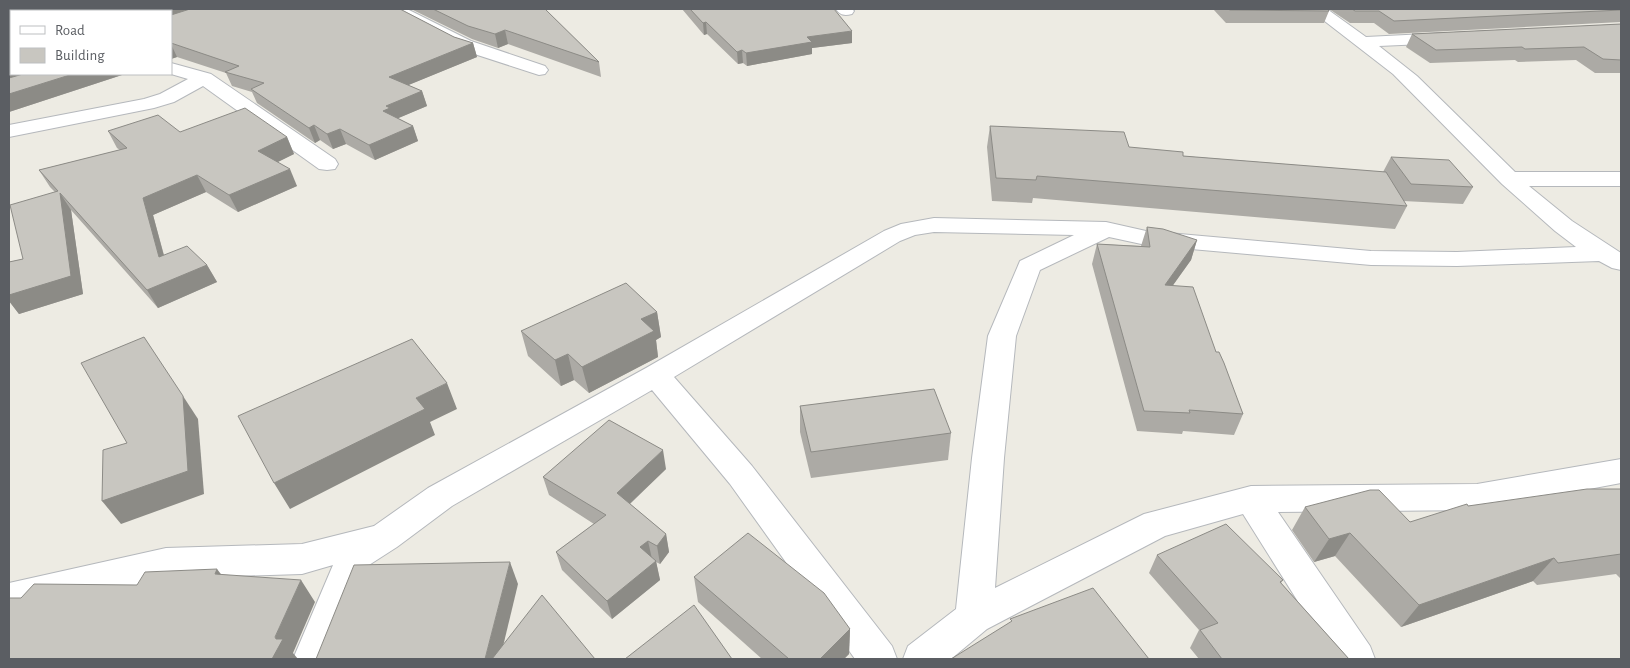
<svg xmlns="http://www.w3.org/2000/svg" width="1630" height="668" viewBox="0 0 1630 668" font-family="'Alegreya Sans',sans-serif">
<rect width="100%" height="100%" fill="#edebe3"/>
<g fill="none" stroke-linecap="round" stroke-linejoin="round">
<g stroke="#b5b8bc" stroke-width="2">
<g id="minor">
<polygon points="387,9 407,9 471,41 545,66 548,70 545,74 539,75 459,49 389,12"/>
<path d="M836 9H852L854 11 852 14C844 16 840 15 836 9Z"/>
<polygon points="1309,9 1327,9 1366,37 1446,33 1452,34 1455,38 1452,42 1446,43 1379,46 1417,76 1515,172 1621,172 1621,186 1529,186 1572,221 1621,253 1621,270 1612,268 1599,261 1457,266 1371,265 1146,245 1109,237 1040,270 1016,336 1004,458 995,588 1144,514 1251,486 1477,484 1621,459 1621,483 1477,510 1278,512 1370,646 1375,659 1334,659 1243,514 1165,536 987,629 951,659 903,659 908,646 956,609 972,458 988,336 1020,261 1074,235 934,232 915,235 900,241 674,377 752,466 892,646 897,659 855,659 730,484 652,390 452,506 397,547 369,565 332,659 293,659 333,565 302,574 166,578 9,615 9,583 166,548 302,544 374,526 428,488 646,368 884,231 901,224 934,218 1106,222 1146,231 1371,251 1457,252 1576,247 1555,231 1502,184 1393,74"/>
<polygon points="171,63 211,74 335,159 338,164 335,169 327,170 319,169 203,86 174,102 154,108 9,137 9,125 144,99 160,94 188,79 171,74"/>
</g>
</g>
<use href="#minor" fill="#fff" fill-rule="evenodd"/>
</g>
<g fill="#acaaa5">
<polygon points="9,9 400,9 454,37 473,43 477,57 408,85 422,91 427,106 398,118 413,126 418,141 375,160 346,144 333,149 320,140 315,143 257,103 252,92 232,86 226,73 177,57 171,59 171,11 11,11 11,74 125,74 9,112"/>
<polygon points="411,9 545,9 599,62 601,77 508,44 498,48 472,39"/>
<polygon points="682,9 834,9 852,43 812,48 812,54 747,66 743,63 738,64 707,34 704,35"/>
<polygon points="1213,9 1327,9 1329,11 1324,23 1226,23"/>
<polygon points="1329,9 1621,9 1621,22 1389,34 1374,23 1350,23"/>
<polygon points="1621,24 1621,73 1595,73 1576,60 1518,62 1515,60 1430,63 1406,47 1412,34"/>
<polygon points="990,126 1183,156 1383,172 1391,157 1473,187 1463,204 1403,201 1407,206 1395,229 1033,198 1032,203 992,201 987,147"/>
<polygon points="108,131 180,132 287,137 294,154 277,162 297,186 238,212 206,192 153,215 164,255 207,265 217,282 158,308 71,210 83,294 19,314 9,301 9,262 23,259 55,192 50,187 39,170 120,150 117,148"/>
<polygon points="1147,227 1197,240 1191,260 1172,286 1216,352 1243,414 1234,435 1183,431 1182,434 1137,431 1092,264 1097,244 1141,246"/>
<polygon points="657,312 661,337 656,340 658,357 589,393 574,380 561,386 528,356 521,331"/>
<polygon points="800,406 951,433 948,460 811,478 800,432"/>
<polygon points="666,469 630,504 666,534 669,552 660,564 656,562 660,580 612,619 562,570 556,552 594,524 549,495 543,477"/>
<polygon points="1621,489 1621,579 1616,574 1537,585 1533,581 1401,627 1335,556 1314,562 1292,530 1305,507 1410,522 1468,506"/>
<polygon points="1157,555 1283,580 1281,583 1349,659 1199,659 1190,648 1199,630 1149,573"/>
<polygon points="694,577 850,629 849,654 844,659 762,659 698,602"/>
</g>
<g fill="#8c8b86">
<polygon points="163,9 195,9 171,16 171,11 163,11"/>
<polygon points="706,22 707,34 704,35 703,23"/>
<polygon points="505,30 508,44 498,48 495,34"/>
<polygon points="852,31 852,43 812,48 812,54 747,66 746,53 807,37"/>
<polygon points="473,43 477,57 394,91 389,77"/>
<polygon points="171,44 177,57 171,59"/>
<polygon points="742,50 743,63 738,64 737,52"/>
<polygon points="11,61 11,74 25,74 9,79 9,62"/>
<polygon points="73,74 125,74 9,112 9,94"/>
<polygon points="422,91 427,106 394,120 383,111 386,106"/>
<polygon points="314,125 320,140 315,143 309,128"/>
<polygon points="413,126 418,141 375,160 369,145"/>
<polygon points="340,129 346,144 333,149 327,134"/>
<polygon points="287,137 294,154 266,168 258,151"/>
<polygon points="290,169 297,186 238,212 229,195"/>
<polygon points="197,175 206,192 153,215 169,275 159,257 143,198"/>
<polygon points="60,193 71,210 83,294 19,314 9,301 9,295"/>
<polygon points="1197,240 1191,260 1159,305 1165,285"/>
<polygon points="207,265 217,282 158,308 147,290"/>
<polygon points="657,312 661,337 656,340 658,357 589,393 582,367 641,319"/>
<polygon points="568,354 574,380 561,386 555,360"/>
<polygon points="447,383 457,409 430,422 435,435 290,509 274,483 416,398"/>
<polygon points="183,396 198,419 204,494 121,524 102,501"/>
<polygon points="663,450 666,469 621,512 617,493"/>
<polygon points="1350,533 1335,556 1314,562 1329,539"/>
<polygon points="666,534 669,552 660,564 657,546"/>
<polygon points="648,541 652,559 640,547"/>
<polygon points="1554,558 1533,581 1401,627 1419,605"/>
<polygon points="656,561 660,580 612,619 607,601"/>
<polygon points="510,562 518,584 500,659 485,659"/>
<polygon points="217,569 234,591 215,574"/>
<polygon points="301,580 315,602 293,653 298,659 272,659 276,639 275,637"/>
<polygon points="850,629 849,654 844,659 820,659"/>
</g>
<g fill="#c8c6c0" stroke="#8c8b86">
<polygon points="9,9 163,9 163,11 11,11 11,61 9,62"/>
<polygon points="190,9 400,9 454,37 473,43 389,77 422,91 386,106 390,108 383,111 413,126 369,145 340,129 327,134 314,125 309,128 251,89 264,83 225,72 239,66 171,43 171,15"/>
<polygon points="433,9 545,9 599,62 505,30 495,34 468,26"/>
<polygon points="690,9 834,9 852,31 807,37 812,42 746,53 742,50 737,52 706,22 703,23"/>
<polygon points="1228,9 1327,9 1329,11 1230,10"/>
<polygon points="1352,9 1621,9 1621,10 1394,21 1379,11 1355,11"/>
<polygon points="1621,24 1621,60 1603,59 1584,47 1525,49 1522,47 1436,50 1412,34"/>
<polygon points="23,74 73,74 9,94 9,78"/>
<polygon points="245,108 287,137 258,151 290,169 229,195 197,175 143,198 159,257 187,246 207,265 147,290 60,193 71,276 9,295 9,262 23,259 10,205 58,191 39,170 127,148 108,131 158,115 180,132"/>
<polygon points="990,126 1124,132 1129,147 1183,152 1183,156 1386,172 1407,206 1037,176 1036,180 996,178"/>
<polygon points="1391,157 1449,160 1473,187 1411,184"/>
<polygon points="1147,227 1163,229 1197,240 1165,285 1193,287 1216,352 1219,352 1224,363 1243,414 1189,410 1190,413 1144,411 1097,244 1150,247"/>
<polygon points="626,283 657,312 641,319 654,331 582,367 568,354 555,360 521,331"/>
<polygon points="144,337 183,396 188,471 102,501 103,450 127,443 81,363"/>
<polygon points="412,339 447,383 416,398 425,409 274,483 238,416"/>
<polygon points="934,389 951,433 811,452 800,406"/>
<polygon points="609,420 663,450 617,493 666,534 657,546 648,541 640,547 656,561 607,601 556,552 606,515 543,477"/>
<polygon points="1587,489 1621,489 1621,554 1558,563 1554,558 1419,605 1350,533 1329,539 1305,507 1370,490 1379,490 1410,522 1467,504 1468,506"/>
<polygon points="1226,524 1283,580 1280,582 1349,659 1222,659 1200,630 1218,623 1157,555"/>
<polygon points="748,533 824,593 850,629 820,659 789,659 694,577"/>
<polygon points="510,562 485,659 316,659 354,565"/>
<polygon points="217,569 215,574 301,580 275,637 276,639 283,639 272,659 9,659 9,598 21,598 34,584 137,585 145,572"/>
<polygon points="1093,588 1149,659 951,659 1012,621 1010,619"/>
<polygon points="542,595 595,659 492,659"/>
<polygon points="694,605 732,659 625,659"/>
</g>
<rect width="1630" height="668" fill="none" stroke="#5b5e63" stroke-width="20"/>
<rect x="10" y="10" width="162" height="65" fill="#ffffff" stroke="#bdbfc1"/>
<rect x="20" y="26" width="25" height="8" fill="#ffffff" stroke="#bdbfc1"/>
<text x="55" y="35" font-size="15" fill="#5b5e63">Road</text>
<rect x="20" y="48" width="25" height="15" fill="#c8c6c0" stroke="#bdbfc1"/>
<text x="55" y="60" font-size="15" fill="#5b5e63">Building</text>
</svg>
